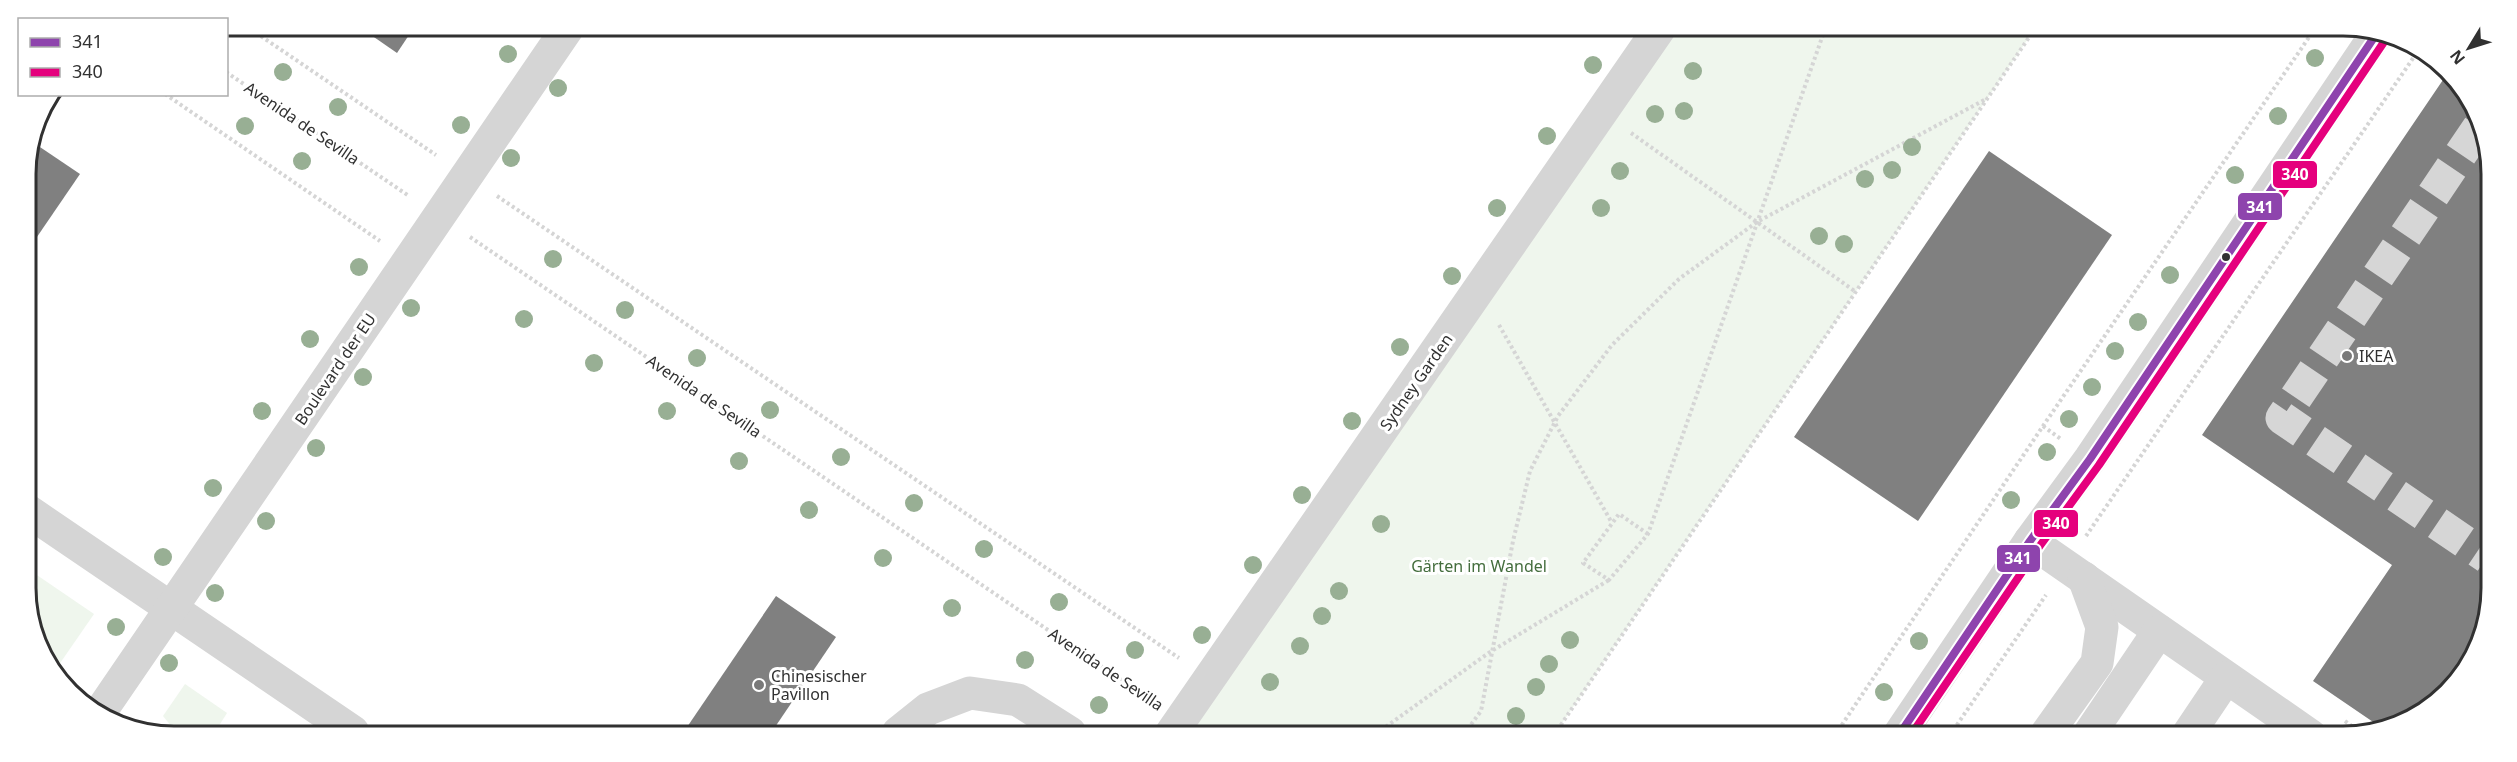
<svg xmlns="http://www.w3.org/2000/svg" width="2517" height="762" viewBox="0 0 2517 762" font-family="'Noto Sans',sans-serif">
<rect width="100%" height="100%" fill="#fff"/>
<g fill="#eff6ed">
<polygon points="1659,29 2034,30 1554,735 1171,734"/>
<polygon points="28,569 94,614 56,669 28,617"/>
<polygon points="185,684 227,713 215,732 176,732 163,716"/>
</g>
<g fill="#808080">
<polygon points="358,26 415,26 397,53"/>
<polygon points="2449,71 2489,145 2487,626 2467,670 2434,706 2379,726 2313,681 2392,565 2202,435"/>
<polygon points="31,141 80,174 26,253 26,165"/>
<polygon points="1989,151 2112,235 1918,521 1794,437"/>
<polygon points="776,596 836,637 771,733 683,733"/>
</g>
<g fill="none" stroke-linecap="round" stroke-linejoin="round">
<polyline stroke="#d6d6d6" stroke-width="33" stroke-dasharray="33 16" stroke-linecap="butt" points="2479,127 2282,418 2487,557"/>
<g stroke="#d5d5d5" stroke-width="4" stroke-dasharray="3 3" stroke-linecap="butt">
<polyline points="246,26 436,155"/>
<polyline points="226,72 409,196"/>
<polyline points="165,94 380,241"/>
<polyline points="1631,133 1856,292"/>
<polyline points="497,196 1179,658"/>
<polyline points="470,237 1151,700"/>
<polyline points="1499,325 1612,523"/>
<polyline points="2043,426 2061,439"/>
<polyline points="1648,534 1619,514 1583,563 1609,580 1648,534 1825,29"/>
<polyline points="2086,536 2418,51"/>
<polyline points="2345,721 2361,733"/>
<polyline points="1376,734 1490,652 1609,580"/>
<polyline points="1464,734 1481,711 1513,541 1530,471 1558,416 1612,345 1679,279 1757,222 1988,98"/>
<polyline points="1554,735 2034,30"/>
<polyline points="1835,735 2043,426 2314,30"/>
<polyline points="1950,735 2046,595"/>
</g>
<g stroke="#d5d5d5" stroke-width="33">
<polyline points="28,511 353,732"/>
<polyline points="2030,541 2311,736"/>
<polyline points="101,711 569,26"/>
<polyline points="898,733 928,709 970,693 1018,700 1070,733"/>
<polyline points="1171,734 1659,29"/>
<polyline points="1899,735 2030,541 2090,459 2379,30"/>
<polyline points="2045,736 2097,663 2102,627 2084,578"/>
<polyline points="2088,736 2159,631"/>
<polyline points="2187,736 2226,678"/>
</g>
<g stroke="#fff" stroke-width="12">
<polyline id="bus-1" points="1899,735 2030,541 2090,459 2379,30"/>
</g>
<g stroke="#fff" stroke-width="12">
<polyline id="bus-2" points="1911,735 2039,547 2099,465 2388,36"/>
</g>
<use href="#bus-1" stroke="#8e44ad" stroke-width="8"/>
<use href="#bus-2" stroke="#e5007d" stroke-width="8"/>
</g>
<g fill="#98af94">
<circle cx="508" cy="54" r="9"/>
<circle cx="2315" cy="58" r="9"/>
<circle cx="1593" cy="65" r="9"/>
<circle cx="1693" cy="71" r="9"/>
<circle cx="283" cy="72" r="9"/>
<circle cx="558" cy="88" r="9"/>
<circle cx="338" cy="107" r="9"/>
<circle cx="1684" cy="111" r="9"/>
<circle cx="1655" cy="114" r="9"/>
<circle cx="2278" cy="116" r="9"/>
<circle cx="461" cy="125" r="9"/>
<circle cx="245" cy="126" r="9"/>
<circle cx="1547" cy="136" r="9"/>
<circle cx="1912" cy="147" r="9"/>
<circle cx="511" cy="158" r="9"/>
<circle cx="302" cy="161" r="9"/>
<circle cx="1892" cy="170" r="9"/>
<circle cx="1620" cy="171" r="9"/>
<circle cx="2235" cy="175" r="9"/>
<circle cx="1865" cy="179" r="9"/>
<circle cx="1497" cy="208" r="9"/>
<circle cx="1601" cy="208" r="9"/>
<circle cx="1819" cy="236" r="9"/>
<circle cx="1844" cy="244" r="9"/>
<circle cx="553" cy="259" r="9"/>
<circle cx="359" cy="267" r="9"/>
<circle cx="2170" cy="275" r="9"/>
<circle cx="1452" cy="276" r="9"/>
<circle cx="411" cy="308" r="9"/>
<circle cx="625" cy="310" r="9"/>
<circle cx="524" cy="319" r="9"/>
<circle cx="2138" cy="322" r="9"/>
<circle cx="310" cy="339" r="9"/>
<circle cx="1400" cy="347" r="9"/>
<circle cx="2115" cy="351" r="9"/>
<circle cx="697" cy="358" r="9"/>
<circle cx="594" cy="363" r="9"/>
<circle cx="363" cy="377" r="9"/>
<circle cx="2092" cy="387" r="9"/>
<circle cx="770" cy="410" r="9"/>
<circle cx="262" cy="411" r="9"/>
<circle cx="667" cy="411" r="9"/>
<circle cx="2069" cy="419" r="9"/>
<circle cx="1352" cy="421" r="9"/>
<circle cx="316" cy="448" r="9"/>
<circle cx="2047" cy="452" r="9"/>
<circle cx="841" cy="457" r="9"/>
<circle cx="739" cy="461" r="9"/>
<circle cx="213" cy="488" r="9"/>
<circle cx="1302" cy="495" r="9"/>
<circle cx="2011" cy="500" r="9"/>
<circle cx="914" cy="503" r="9"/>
<circle cx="809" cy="510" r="9"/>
<circle cx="266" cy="521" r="9"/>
<circle cx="1381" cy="524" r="9"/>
<circle cx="984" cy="549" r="9"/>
<circle cx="163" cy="557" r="9"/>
<circle cx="883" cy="558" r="9"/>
<circle cx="1253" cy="565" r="9"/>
<circle cx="1339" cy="591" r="9"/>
<circle cx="215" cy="593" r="9"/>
<circle cx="1059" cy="602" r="9"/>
<circle cx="952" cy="608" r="9"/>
<circle cx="1322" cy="616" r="9"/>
<circle cx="116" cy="627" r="9"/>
<circle cx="1202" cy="635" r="9"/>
<circle cx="1570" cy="640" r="9"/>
<circle cx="1919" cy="641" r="9"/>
<circle cx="1300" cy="646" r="9"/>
<circle cx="1135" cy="650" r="9"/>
<circle cx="1025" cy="660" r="9"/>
<circle cx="169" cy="663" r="9"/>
<circle cx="1549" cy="664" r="9"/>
<circle cx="1270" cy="682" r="9"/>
<circle cx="1536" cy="687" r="9"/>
<circle cx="1884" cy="692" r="9"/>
<circle cx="1099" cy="705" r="9"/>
<circle cx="1516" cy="716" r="9"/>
</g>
<circle fill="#313131" stroke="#fff" stroke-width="2" cx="2226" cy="257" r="5"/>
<g fill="#797979" stroke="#fff" stroke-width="2">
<circle cx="2347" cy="356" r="6"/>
<circle cx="759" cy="685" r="6"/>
</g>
<g text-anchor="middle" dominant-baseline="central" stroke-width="6" stroke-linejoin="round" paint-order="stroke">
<g font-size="16" fill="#313131" stroke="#fff">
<text transform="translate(302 123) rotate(34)">Avenida de Sevilla</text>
<text transform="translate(335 369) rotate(-56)">Boulevard der EU</text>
<text transform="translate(1416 382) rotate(-55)">Sydney Garden</text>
<text transform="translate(704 396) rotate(34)">Avenida de Sevilla</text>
<text transform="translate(1106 669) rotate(34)">Avenida de Sevilla</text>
</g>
<g font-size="16" fill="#313131" stroke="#fff" text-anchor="start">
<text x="2359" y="356">IKEA</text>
<text x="771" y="676">Chinesischer<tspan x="771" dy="18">Pavillon</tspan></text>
</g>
<g font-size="16" fill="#446d3d" stroke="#fff">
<text x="1479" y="566">Gärten im Wandel</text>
</g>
</g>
<path d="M0 0H2517V762H0ZM174 36H2343A138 138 0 0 1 2481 174V588A138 138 0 0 1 2343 726H174A138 138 0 0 1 36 588V174A138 138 0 0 1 174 36Z" fill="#fff" fill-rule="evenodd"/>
<path fill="none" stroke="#313131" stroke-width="3" d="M174 36H2343A138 138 0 0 1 2481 174V588A138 138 0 0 1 2343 726H174A138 138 0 0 1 36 588V174A138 138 0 0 1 174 36Z"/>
<g stroke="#fff" stroke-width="2">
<rect x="2272" y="160" width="46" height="29" rx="6" fill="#e5007d"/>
<rect x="2237" y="192" width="46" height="29" rx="6" fill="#8e44ad"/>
<rect x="2033" y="509" width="46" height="29" rx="6" fill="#e5007d"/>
<rect x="1996" y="544" width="45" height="29" rx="6" fill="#8e44ad"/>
</g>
<g font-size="16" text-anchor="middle" font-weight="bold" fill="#fff">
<text x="2295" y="180">340</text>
<text x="2260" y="213">341</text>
<text x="2056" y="529">340</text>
<text x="2018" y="564">341</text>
</g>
<rect x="18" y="18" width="210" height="78" fill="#ffffff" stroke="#adadad" stroke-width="1.5"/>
<rect x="30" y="38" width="30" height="9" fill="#8e44ad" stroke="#adadad" stroke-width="1.5"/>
<text x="72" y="48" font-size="18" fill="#313131">341</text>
<rect x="30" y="68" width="30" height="9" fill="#e5007d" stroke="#adadad" stroke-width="1.5"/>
<text x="72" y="78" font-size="18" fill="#313131">340</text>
<g transform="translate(2469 48) rotate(232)" stroke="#ffffff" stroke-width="4.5" paint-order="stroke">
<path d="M0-4.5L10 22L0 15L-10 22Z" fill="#313131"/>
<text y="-9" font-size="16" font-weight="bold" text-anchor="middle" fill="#313131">N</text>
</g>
</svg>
